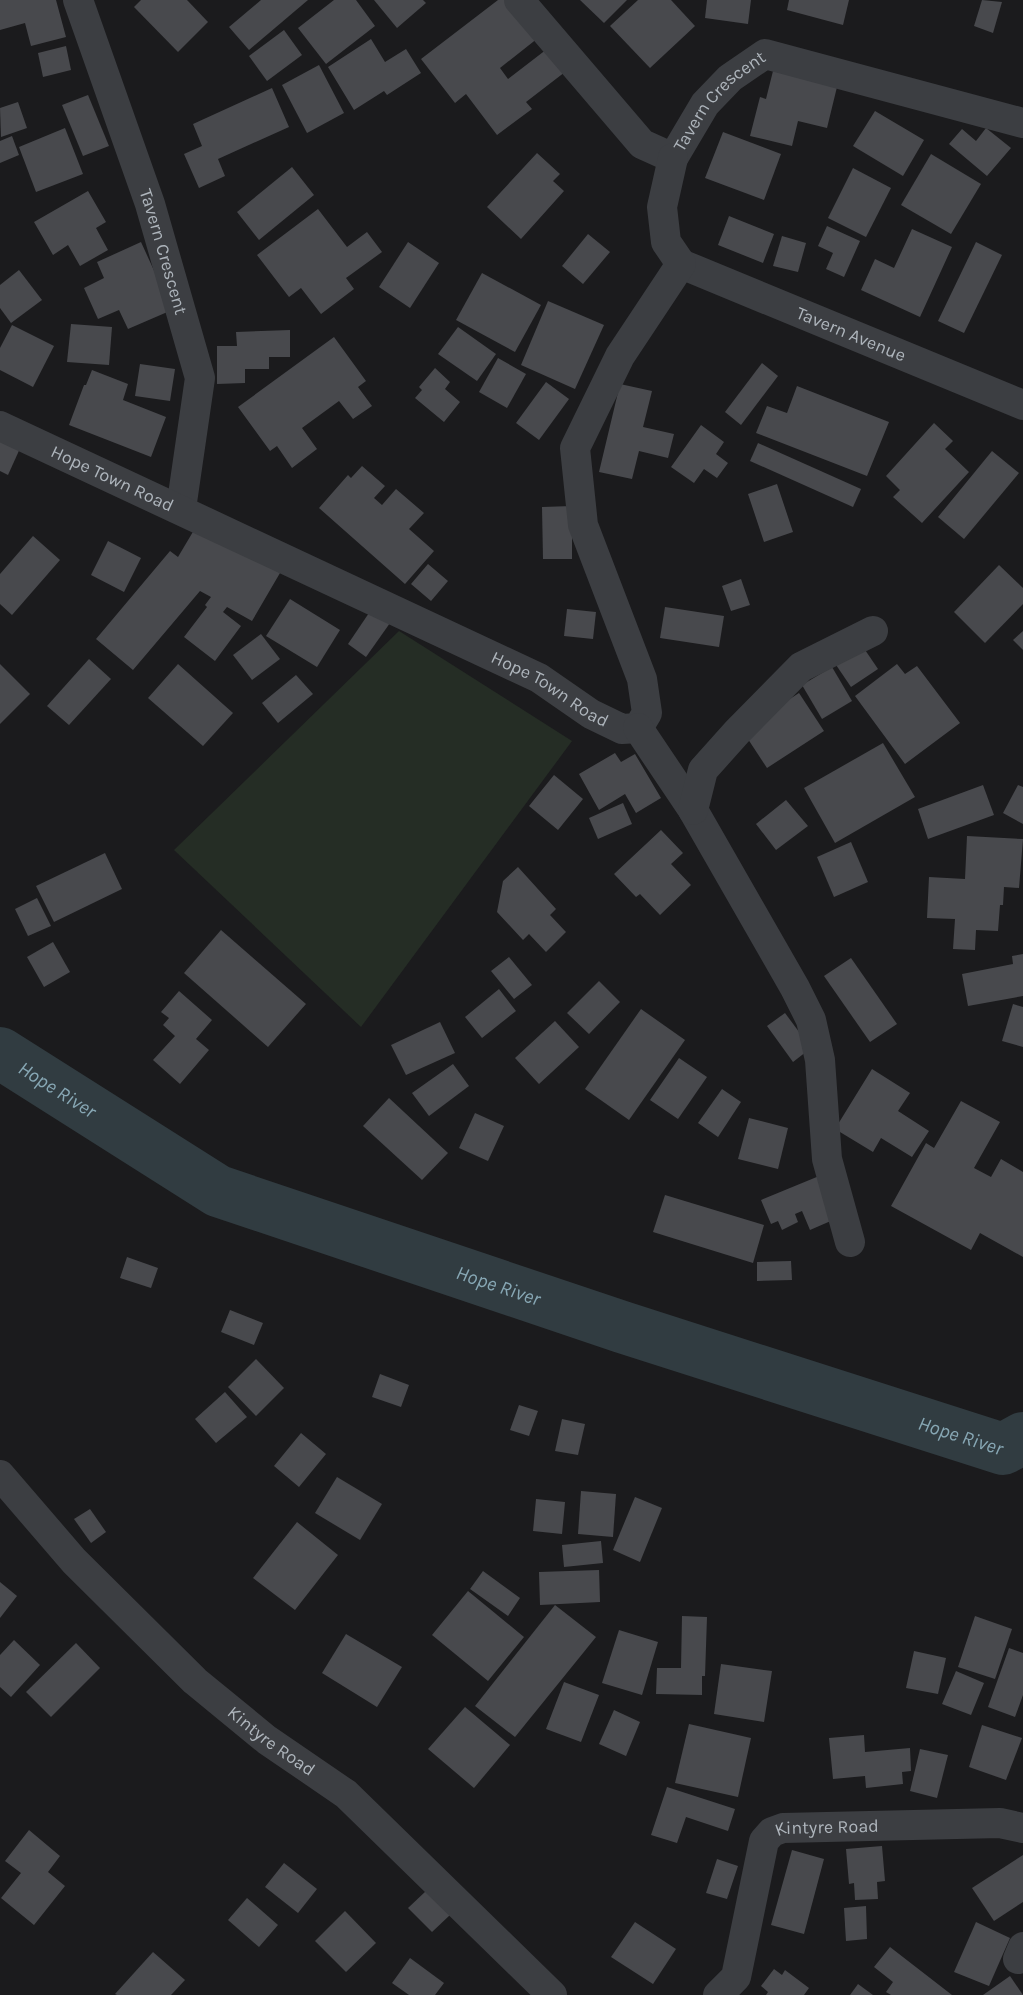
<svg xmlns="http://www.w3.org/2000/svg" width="1023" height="1995" viewBox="0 0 1023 1995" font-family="Karla,sans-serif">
<rect width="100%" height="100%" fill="#1b1b1d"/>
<polygon fill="#252d25" points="399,631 572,741 361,1027 174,850"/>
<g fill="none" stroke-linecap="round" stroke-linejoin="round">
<path stroke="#313c41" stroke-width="52" id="s1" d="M0 1053 218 1191 622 1327 1003 1449 1023 1438"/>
</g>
<g fill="#48494d">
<polygon points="0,0 56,0 66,37 31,46 25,23 0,30"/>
<polygon points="141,0 187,0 208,22 178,52 134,7"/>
<polygon points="261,0 308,0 249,50 229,27"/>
<polygon points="334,0 356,0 375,26 326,64 298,28"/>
<polygon points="374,0 423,0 426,3 397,28"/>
<polygon points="498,0 508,0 538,38 500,68 508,79 547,49 565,72 526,102 532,109 497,135 466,94 455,103 421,59"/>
<polygon points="580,0 627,0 604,23"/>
<polygon points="638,0 671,0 695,26 650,68 610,26"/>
<polygon points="707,0 751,0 748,24 705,18"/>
<polygon points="789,0 849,0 843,25 787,10"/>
<polygon points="982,0 1002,2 993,33 974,26"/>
<polygon points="284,30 302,55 267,81 249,56"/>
<polygon points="371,39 385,62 406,49 421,73 387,95 384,91 354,110 328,67"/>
<polygon points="66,46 71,70 43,77 38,53"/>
<polygon points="319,65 344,113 307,133 282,85"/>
<polygon points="773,71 837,87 827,128 798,121 792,146 750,136 760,97 766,99"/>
<polygon points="272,88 289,127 218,159 225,176 199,188 184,154 202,146 193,124"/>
<polygon points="88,95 109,146 83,156 62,105"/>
<polygon points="18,102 27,128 1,137 0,108"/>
<polygon points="875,111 924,140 903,176 853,146"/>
<polygon points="65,128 83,174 36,192 19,147"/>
<polygon points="986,128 1011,148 987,176 949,144 962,129 976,141"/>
<polygon points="723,132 781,154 764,200 705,178"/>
<polygon points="12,136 19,155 0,163 0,141"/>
<polygon points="537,153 560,174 553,181 564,191 521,239 487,207"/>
<polygon points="931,154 981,184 951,234 901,205"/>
<polygon points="292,167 314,195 259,240 237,212"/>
<polygon points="853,168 891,188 866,237 828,218"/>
<polygon points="88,191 106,222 96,228 108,250 80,266 68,245 53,255 34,222"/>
<polygon points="318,209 347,247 367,232 382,252 346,278 354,289 321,314 301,288 289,297 257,255"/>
<polygon points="729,216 774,234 763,263 718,245"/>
<polygon points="827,226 860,241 844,277 826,269 833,253 818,246"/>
<polygon points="912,229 952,247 920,317 861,290 875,259 894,268"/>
<polygon points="588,234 610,252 583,284 562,266"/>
<polygon points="782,236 806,243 798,272 773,266"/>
<polygon points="141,242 172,310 128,329 119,310 98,319 84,288 104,278 97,262"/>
<polygon points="408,242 439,263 410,308 379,287"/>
<polygon points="976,242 1002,255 964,333 938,321"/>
<polygon points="19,270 42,300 11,323 0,308 0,285"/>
<polygon points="482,273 541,305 515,352 456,320"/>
<polygon points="548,301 604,325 575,389 521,365"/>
<polygon points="71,324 112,327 109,365 67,362"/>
<polygon points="12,325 54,346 33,387 0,370 0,348"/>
<polygon points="458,327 496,354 477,381 438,354"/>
<polygon points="290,330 290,357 269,357 269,369 245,369 245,383 217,384 217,346 237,346 236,332"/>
<polygon points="334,337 366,381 358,387 372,406 353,419 339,401 302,428 317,449 292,468 277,446 270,451 238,407"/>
<polygon points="498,358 526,374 507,408 479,392"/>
<polygon points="762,363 778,376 741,425 725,412"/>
<polygon points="140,364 175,369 170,401 135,396"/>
<polygon points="435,368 450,382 445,389 460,402 444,422 415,398 422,390 419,387"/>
<polygon points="92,370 128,384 123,400 166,417 151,457 69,425 84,385 86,385"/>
<polygon points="546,382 569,399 539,440 516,423"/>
<polygon points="620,384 652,391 643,427 674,434 668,458 639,451 632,479 599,472"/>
<polygon points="797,386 889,422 867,476 756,433 767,406 787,413"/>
<polygon points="934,423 953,441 945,449 969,472 922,523 893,497 900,490 886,476"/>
<polygon points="701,425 724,442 716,454 728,463 717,478 704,469 694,483 671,467"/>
<polygon points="0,434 22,444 8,475 0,471"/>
<polygon points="758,443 861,489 853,507 750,461"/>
<polygon points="992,451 1019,473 964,539 938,517"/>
<polygon points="362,466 385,486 374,498 382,505 396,489 424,513 409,529 434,551 405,584 319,508 348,475 351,478"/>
<polygon points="777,484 793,532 764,542 748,494"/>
<polygon points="572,506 572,559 543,559 542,507"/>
<polygon points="197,525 280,573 252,621 227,607 223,612 241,626 215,661 184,637 207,607 205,605 211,597 200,591 133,670 96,639 170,551 178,557"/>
<polygon points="33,536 60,560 12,615 0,604 0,574"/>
<polygon points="108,541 141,558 124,592 91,575"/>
<polygon points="428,564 448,581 431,601 411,584"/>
<polygon points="999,565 1023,588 1023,604 985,643 954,612"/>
<polygon points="741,579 750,605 731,611 722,586"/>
<polygon points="290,599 340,630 317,667 266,636"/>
<polygon points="665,607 724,616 719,647 660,638"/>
<polygon points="567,609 596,612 593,639 564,636"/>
<polygon points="371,610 390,623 366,657 348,644"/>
<polygon points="1023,631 1023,650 1013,640"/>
<polygon points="261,634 280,659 252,680 233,655"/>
<polygon points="859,641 878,669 851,687 832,659"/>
<polygon points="89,659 111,679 69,725 47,706"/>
<polygon points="0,664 30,694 0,724"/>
<polygon points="178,664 233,713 203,746 148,698"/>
<polygon points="897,664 905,674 917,666 960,723 905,764 855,696"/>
<polygon points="832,667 852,701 822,719 802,685"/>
<polygon points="296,675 313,694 278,723 262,703"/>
<polygon points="799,693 824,731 767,768 742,730"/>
<polygon points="883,743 915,797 835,843 804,788"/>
<polygon points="615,753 621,762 635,754 661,798 636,813 625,794 599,810 579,774"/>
<polygon points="554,775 583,799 558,830 529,806"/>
<polygon points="983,785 994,815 928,839 918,809"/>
<polygon points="1018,785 1023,787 1023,824 1003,813"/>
<polygon points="786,800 808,826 776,850 756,824"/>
<polygon points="623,803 632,824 598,839 589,818"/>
<polygon points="661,830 683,853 671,864 691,885 660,915 640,894 636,897 614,874"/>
<polygon points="967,836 1023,839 1019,888 1004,887 1003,905 1000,905 998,931 976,930 975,950 953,949 955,919 927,918 929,877 965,879"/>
<polygon points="851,842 868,882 834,897 817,857"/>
<polygon points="105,853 122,889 54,922 36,886"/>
<polygon points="518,867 556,909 550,915 566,932 546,952 529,934 523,940 497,912 503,881"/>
<polygon points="37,898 51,926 28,936 15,909"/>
<polygon points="221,930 306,1004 268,1047 184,973"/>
<polygon points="53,942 70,972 44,987 27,957"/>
<polygon points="1023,954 1023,996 968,1006 962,974 1013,964 1012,956"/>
<polygon points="509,957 532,985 514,999 491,971"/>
<polygon points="851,958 897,1024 870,1042 824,976"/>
<polygon points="599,981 620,1002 589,1034 567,1013"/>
<polygon points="499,989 516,1011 482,1038 465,1017"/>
<polygon points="179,991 212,1020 196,1039 209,1050 180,1084 153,1060 175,1036 163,1025 169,1018 161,1012"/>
<polygon points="1013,1004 1023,1007 1023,1047 1002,1041"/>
<polygon points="641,1009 685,1040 629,1120 585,1089"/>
<polygon points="785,1013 811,1048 793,1062 767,1026"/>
<polygon points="555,1021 579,1047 539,1084 515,1058"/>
<polygon points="440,1022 455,1053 406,1075 391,1045"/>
<polygon points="679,1058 707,1077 678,1119 650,1100"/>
<polygon points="453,1064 469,1086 429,1116 412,1093"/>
<polygon points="872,1069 910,1093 898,1111 929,1131 912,1157 881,1138 873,1152 835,1129"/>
<polygon points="722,1089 741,1102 718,1137 698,1123"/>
<polygon points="389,1098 448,1153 422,1180 363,1126"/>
<polygon points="961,1101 1000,1122 974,1168 991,1177 1001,1159 1023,1172 1023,1257 980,1233 971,1250 891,1206 926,1143 934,1148"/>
<polygon points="475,1113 504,1126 488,1161 459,1148"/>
<polygon points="749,1118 788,1128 778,1169 738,1159"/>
<polygon points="824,1174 833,1220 810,1230 802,1211 795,1214 798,1222 782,1230 778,1221 771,1224 761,1200"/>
<polygon points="665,1195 764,1225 753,1263 653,1232"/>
<polygon points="127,1257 158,1268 151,1288 120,1278"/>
<polygon points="791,1261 792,1280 757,1281 757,1262"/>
<polygon points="230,1310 263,1323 254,1345 221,1332"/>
<polygon points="256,1359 284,1388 256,1416 228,1387"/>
<polygon points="380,1374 409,1385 401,1407 372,1397"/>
<polygon points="225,1392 247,1417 216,1443 195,1419"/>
<polygon points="519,1405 538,1411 529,1436 510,1430"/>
<polygon points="562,1419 585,1424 578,1455 555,1451"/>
<polygon points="301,1433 326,1454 299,1487 274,1466"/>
<polygon points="337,1477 382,1504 360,1540 315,1513"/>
<polygon points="581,1491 616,1494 613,1537 578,1534"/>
<polygon points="635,1497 662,1508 640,1562 613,1550"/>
<polygon points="536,1499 565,1502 562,1534 533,1531"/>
<polygon points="90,1509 106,1532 91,1543 74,1519"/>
<polygon points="297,1522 338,1555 295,1610 253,1578"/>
<polygon points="601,1541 603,1563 564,1567 562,1545"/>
<polygon points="599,1570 600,1602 540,1605 539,1572"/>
<polygon points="483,1571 520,1598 508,1616 470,1589"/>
<polygon points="0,1582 17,1596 0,1618"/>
<polygon points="468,1591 524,1637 488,1681 432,1635"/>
<polygon points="555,1605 596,1637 515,1737 475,1706"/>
<polygon points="682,1616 707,1617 705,1676 702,1676 702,1695 656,1694 657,1668 681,1668"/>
<polygon points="975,1616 1012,1629 995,1679 958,1667"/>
<polygon points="619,1630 658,1642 642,1695 602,1683"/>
<polygon points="346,1634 402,1667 377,1707 322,1673"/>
<polygon points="14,1640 40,1665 11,1697 0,1687 0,1655"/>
<polygon points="76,1643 100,1668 51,1717 26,1692"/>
<polygon points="1009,1648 1023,1653 1023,1695 1015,1717 988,1707"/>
<polygon points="914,1651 946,1658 938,1694 906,1688"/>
<polygon points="721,1664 772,1671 764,1722 714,1714"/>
<polygon points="956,1671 984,1683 971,1715 942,1704"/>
<polygon points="564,1682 599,1695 581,1742 546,1729"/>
<polygon points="465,1707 510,1745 474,1788 428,1749"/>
<polygon points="614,1710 640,1722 626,1756 599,1744"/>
<polygon points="689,1724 751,1738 738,1797 675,1783"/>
<polygon points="982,1725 1022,1738 1006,1780 969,1767"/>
<polygon points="864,1735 865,1752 910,1748 911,1771 902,1772 903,1784 866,1788 865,1776 833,1779 829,1738"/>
<polygon points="920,1749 948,1755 937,1798 910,1791"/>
<polygon points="667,1787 735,1809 728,1831 686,1817 677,1843 651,1835"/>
<polygon points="29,1830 60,1856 48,1872 65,1886 34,1925 1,1898 21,1873 5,1861"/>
<polygon points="882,1846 885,1881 877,1882 878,1899 855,1900 854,1883 849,1884 846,1849"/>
<polygon points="792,1850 824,1859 804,1934 771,1925"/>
<polygon points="1023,1855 1023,1902 994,1921 972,1888"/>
<polygon points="717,1859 738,1866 727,1899 706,1893"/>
<polygon points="284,1863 317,1889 298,1913 265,1887"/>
<polygon points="426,1891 450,1915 432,1932 408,1908"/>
<polygon points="247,1898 278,1925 259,1947 228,1920"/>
<polygon points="866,1906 867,1939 846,1941 844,1908"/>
<polygon points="345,1911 376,1943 346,1972 315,1941"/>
<polygon points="635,1922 676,1949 653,1984 611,1957"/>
<polygon points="976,1922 1010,1938 989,1986 954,1972"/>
<polygon points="890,1947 952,1995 891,1995 886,1992 893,1982 874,1967"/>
<polygon points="153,1952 185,1980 171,1995 117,1995 115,1994"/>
<polygon points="410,1958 444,1983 435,1995 409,1995 392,1983"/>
<polygon points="774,1969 782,1975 785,1970 809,1988 804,1995 766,1995 768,1992 761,1986"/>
<polygon points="1010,1976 1023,1995 983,1995"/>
<polygon points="858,1984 873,1995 850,1995"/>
</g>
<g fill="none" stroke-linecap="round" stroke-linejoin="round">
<g stroke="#3c3e42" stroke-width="30">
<path id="s2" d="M78 0 150 204 200 378 181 509"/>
<path id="s3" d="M519 0 642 144 673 158 705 104 730 78 765 54 1023 123"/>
<path id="s4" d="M681 264 1023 405"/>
<path id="s5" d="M0 426 539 678 591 714 622 729 638 728 647 713 642 679 583 525 575 448 620 356 681 264 666 242 662 207 673 158"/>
<polyline points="638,728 693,810 795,988 811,1020 820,1060 827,1159 850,1242"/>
<polyline points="693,810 703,770 737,732 801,667 873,631"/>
<path id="s6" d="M0 1475 74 1561 195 1681 267 1740 346 1794 552 1995"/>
<polyline points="1018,1959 1023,1947"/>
<path id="s7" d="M718 1995 736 1977 764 1841 772 1832 783 1828 1000 1823 1023 1828"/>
</g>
</g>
<g text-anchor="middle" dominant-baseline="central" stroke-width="6" stroke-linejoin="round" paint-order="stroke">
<g font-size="18" fill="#aeb5bc" stroke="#161618">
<text stroke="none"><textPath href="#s3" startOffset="298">Tavern Crescent</textPath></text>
<text stroke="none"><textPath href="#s2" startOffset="266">Tavern Crescent</textPath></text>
<text stroke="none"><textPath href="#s4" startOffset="184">Tavern Avenue</textPath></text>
<text stroke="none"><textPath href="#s5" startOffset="124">Hope Town Road</textPath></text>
<text stroke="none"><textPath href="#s5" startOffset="610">Hope Town Road</textPath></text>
<text stroke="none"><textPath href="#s6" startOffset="381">Kintyre Road</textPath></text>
<text stroke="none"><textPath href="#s7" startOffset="232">Kintyre Road</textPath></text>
</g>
<g font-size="20" font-style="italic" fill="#87a7b4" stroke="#161618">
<text stroke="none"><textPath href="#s1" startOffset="68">Hope River</textPath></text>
<text stroke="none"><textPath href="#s1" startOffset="554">Hope River</textPath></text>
<text stroke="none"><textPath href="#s1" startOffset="1040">Hope River</textPath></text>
</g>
</g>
</svg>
